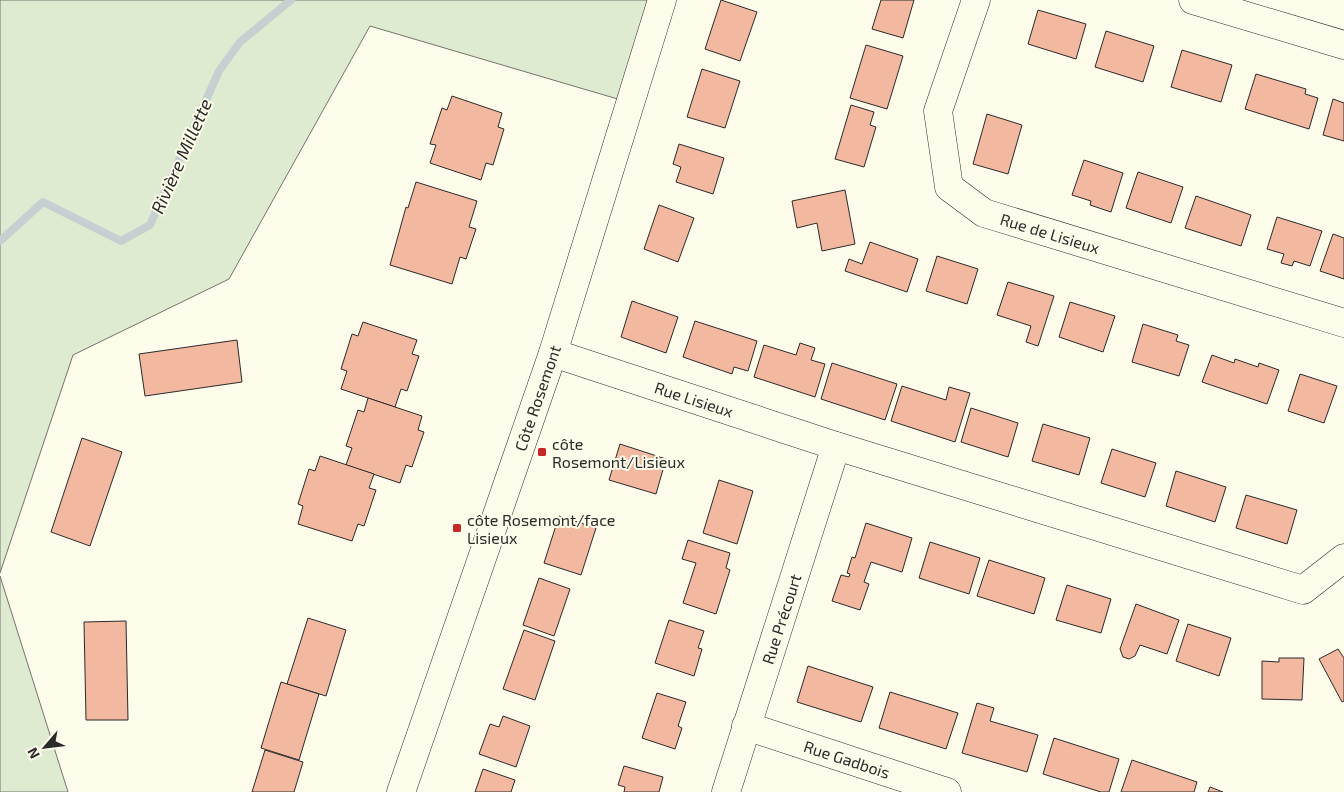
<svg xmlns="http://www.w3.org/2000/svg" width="1344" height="792" viewBox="0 0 1344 792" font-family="'Exo 2',sans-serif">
<rect width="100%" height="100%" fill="#fdfbea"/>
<g fill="#deebd1" stroke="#74746e">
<polygon points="0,0 652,0 621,100 370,26 229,279 73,355 0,573"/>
<polygon points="0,576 68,792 0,792"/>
</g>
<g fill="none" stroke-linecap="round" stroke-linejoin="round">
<polyline stroke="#c7d0d0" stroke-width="8" points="0,241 43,202 121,241 150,225 219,71 240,42 291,0"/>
</g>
<g fill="#f2b8a0" stroke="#2b2b2b">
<polygon points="721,0 757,12 740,61 705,49"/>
<polygon points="881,0 914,0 903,38 872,29"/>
<polygon points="1038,10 1086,24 1076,59 1028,44"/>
<polygon points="1106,31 1154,46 1143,82 1095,67"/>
<polygon points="866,45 903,56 887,109 850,98"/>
<polygon points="1182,50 1232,65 1221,102 1171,87"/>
<polygon points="702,69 740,81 725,128 687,117"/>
<polygon points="1256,74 1306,89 1305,94 1318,98 1309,129 1245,109"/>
<polygon points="452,96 502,113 498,127 504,129 493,165 486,163 481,180 430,163 436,145 430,144 442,108 447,110"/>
<polygon points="1333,99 1344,103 1344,141 1323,135"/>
<polygon points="851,105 874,112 870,125 876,127 864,167 835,159"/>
<polygon points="987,114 1022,125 1008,174 973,164"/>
<polygon points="679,144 724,158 713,194 676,182 681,167 673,164"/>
<polygon points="1084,160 1123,173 1111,212 1090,205 1091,201 1072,195"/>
<polygon points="1138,172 1183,187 1171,223 1126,208"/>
<polygon points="416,182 477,201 469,227 476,229 466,259 460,257 452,284 390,265 406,207 408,208"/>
<polygon points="845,190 855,244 822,251 817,223 797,228 792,201"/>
<polygon points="1196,196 1251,215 1241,246 1185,228"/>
<polygon points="659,205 694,218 678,262 644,249"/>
<polygon points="1277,217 1322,231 1310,266 1294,261 1292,266 1281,263 1284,254 1267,249"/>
<polygon points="1333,234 1344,238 1344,279 1320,271"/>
<polygon points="870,242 918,259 907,292 845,271 849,259 862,264"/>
<polygon points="937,256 978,269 967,304 926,291"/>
<polygon points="1008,282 1054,296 1038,346 1026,342 1031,326 997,315"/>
<polygon points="632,301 678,317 666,353 621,337"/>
<polygon points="1070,302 1115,316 1103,352 1059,337"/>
<polygon points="695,321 757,341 748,371 734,367 732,374 683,357"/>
<polygon points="363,322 417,340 412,354 419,356 407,391 401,389 395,407 341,389 347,371 341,369 352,334 358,336"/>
<polygon points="1143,324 1178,335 1176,341 1189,345 1179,376 1132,362"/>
<polygon points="237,340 242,382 145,396 139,354"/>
<polygon points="800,343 815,348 811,360 825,364 815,397 754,377 764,345 796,355"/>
<polygon points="1212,355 1234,363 1235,359 1258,367 1259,363 1279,370 1267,404 1202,382"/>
<polygon points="832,363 897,384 885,420 821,399"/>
<polygon points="1300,374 1337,386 1324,423 1288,411"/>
<polygon points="902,386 946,400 949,387 970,393 955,442 891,421"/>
<polygon points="368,398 422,416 418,430 424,432 412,467 406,465 400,483 346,465 352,448 346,446 358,410 364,412"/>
<polygon points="971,408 1018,423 1008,457 961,442"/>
<polygon points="1043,424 1090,438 1079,475 1032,461"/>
<polygon points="82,438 122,452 90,546 51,532"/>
<polygon points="620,444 666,459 656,494 609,480"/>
<polygon points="1112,449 1156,463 1145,497 1101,483"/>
<polygon points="320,456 374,474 369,488 376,490 364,526 358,524 352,541 298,524 303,506 298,504 309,469 315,471"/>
<polygon points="1176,471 1226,487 1215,522 1166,506"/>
<polygon points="719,480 753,491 737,544 703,533"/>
<polygon points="1246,495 1297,510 1287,544 1236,528"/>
<polygon points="559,516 596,528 581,575 544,563"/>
<polygon points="866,523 912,538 902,572 871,562 864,582 869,584 860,610 832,601 841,575 849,577 850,574 847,573 852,557 855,558"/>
<polygon points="688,540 730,553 726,568 730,570 716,614 683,603 696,563 682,559"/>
<polygon points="930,542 980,558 969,594 919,578"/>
<polygon points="989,560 1045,578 1034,614 977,596"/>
<polygon points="539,578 570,589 554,636 523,625"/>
<polygon points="1067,585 1111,599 1101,633 1056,620"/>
<polygon points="1136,604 1179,620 1167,654 1140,645 1135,656 1129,659 1123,657 1120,649"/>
<polygon points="308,618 346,630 326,696 287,684"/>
<polygon points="669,620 704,631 698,648 702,649 694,676 655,663"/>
<polygon points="126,621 128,720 86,720 84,622"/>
<polygon points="1188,624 1231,638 1219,676 1176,661"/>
<polygon points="524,630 555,641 535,700 503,689"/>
<polygon points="1338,649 1344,658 1344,701 1342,702 1319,659"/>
<polygon points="1279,658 1304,658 1302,700 1262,699 1262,661 1279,662"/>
<polygon points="808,666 873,687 861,722 797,702"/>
<polygon points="281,682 319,694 299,760 261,748"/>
<polygon points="890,692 958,713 946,749 879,728"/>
<polygon points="657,693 686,702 678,726 682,728 675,749 642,738"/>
<polygon points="977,703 994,708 990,721 1038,735 1027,772 962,753"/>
<polygon points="503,716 530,726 516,767 479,754 490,724 499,727"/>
<polygon points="1054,738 1119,759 1109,792 1101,792 1043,774"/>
<polygon points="265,750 303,762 294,792 252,792"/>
<polygon points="1132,760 1197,782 1194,792 1121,792"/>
<polygon points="624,766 663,777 659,792 624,792 625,787 618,785"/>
<polygon points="483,769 515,780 511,792 475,792"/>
<polygon points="1210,787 1223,792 1208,792"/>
</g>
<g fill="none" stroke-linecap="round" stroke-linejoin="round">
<g stroke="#2b2b2b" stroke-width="29">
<g id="minor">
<polyline points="976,0 938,111 949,187 984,213 1344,323"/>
<polyline points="1193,0 1344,45"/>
<polyline points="553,353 836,446 1303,590 1344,558"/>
<polyline points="746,726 947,792"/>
<polyline points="401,792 553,353 662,0"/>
<polyline points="726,792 836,446"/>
</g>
</g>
<use href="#minor" stroke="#fdfbea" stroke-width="28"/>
</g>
<g fill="#c62828" stroke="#fdfbea" stroke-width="2">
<rect x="537" y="447" width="10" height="10" rx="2.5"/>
<rect x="452" y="523" width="10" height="10" rx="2.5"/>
</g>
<g text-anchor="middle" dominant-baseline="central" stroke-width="4" stroke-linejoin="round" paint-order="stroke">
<g font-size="16" fill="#2b2b2b" stroke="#fdfbea">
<text transform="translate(1050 233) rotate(17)">Rue de Lisieux</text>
<text transform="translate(537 398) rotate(-71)">Côte Rosemont</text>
<text transform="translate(694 399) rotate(18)">Rue Lisieux</text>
<text transform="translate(781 619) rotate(-72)">Rue Précourt</text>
<text transform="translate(847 759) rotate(18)">Rue Gadbois</text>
</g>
<g font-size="16" fill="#2b2b2b" stroke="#fdfbea" text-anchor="start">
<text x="552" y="443">côte<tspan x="552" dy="18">Rosemont/Lisieux</tspan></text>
<text x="467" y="519">côte Rosemont/face<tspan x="467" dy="18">Lisieux</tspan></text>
</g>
<g font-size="18" font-style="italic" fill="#2b2b2b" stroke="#fdfbea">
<text transform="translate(181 156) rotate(-66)">Rivière Millette</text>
</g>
</g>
<g transform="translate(45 747) rotate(242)" stroke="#fdfbea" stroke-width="4" paint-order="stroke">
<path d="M0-4L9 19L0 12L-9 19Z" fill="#2b2b2b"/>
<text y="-8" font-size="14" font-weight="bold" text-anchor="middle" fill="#2b2b2b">N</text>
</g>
</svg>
